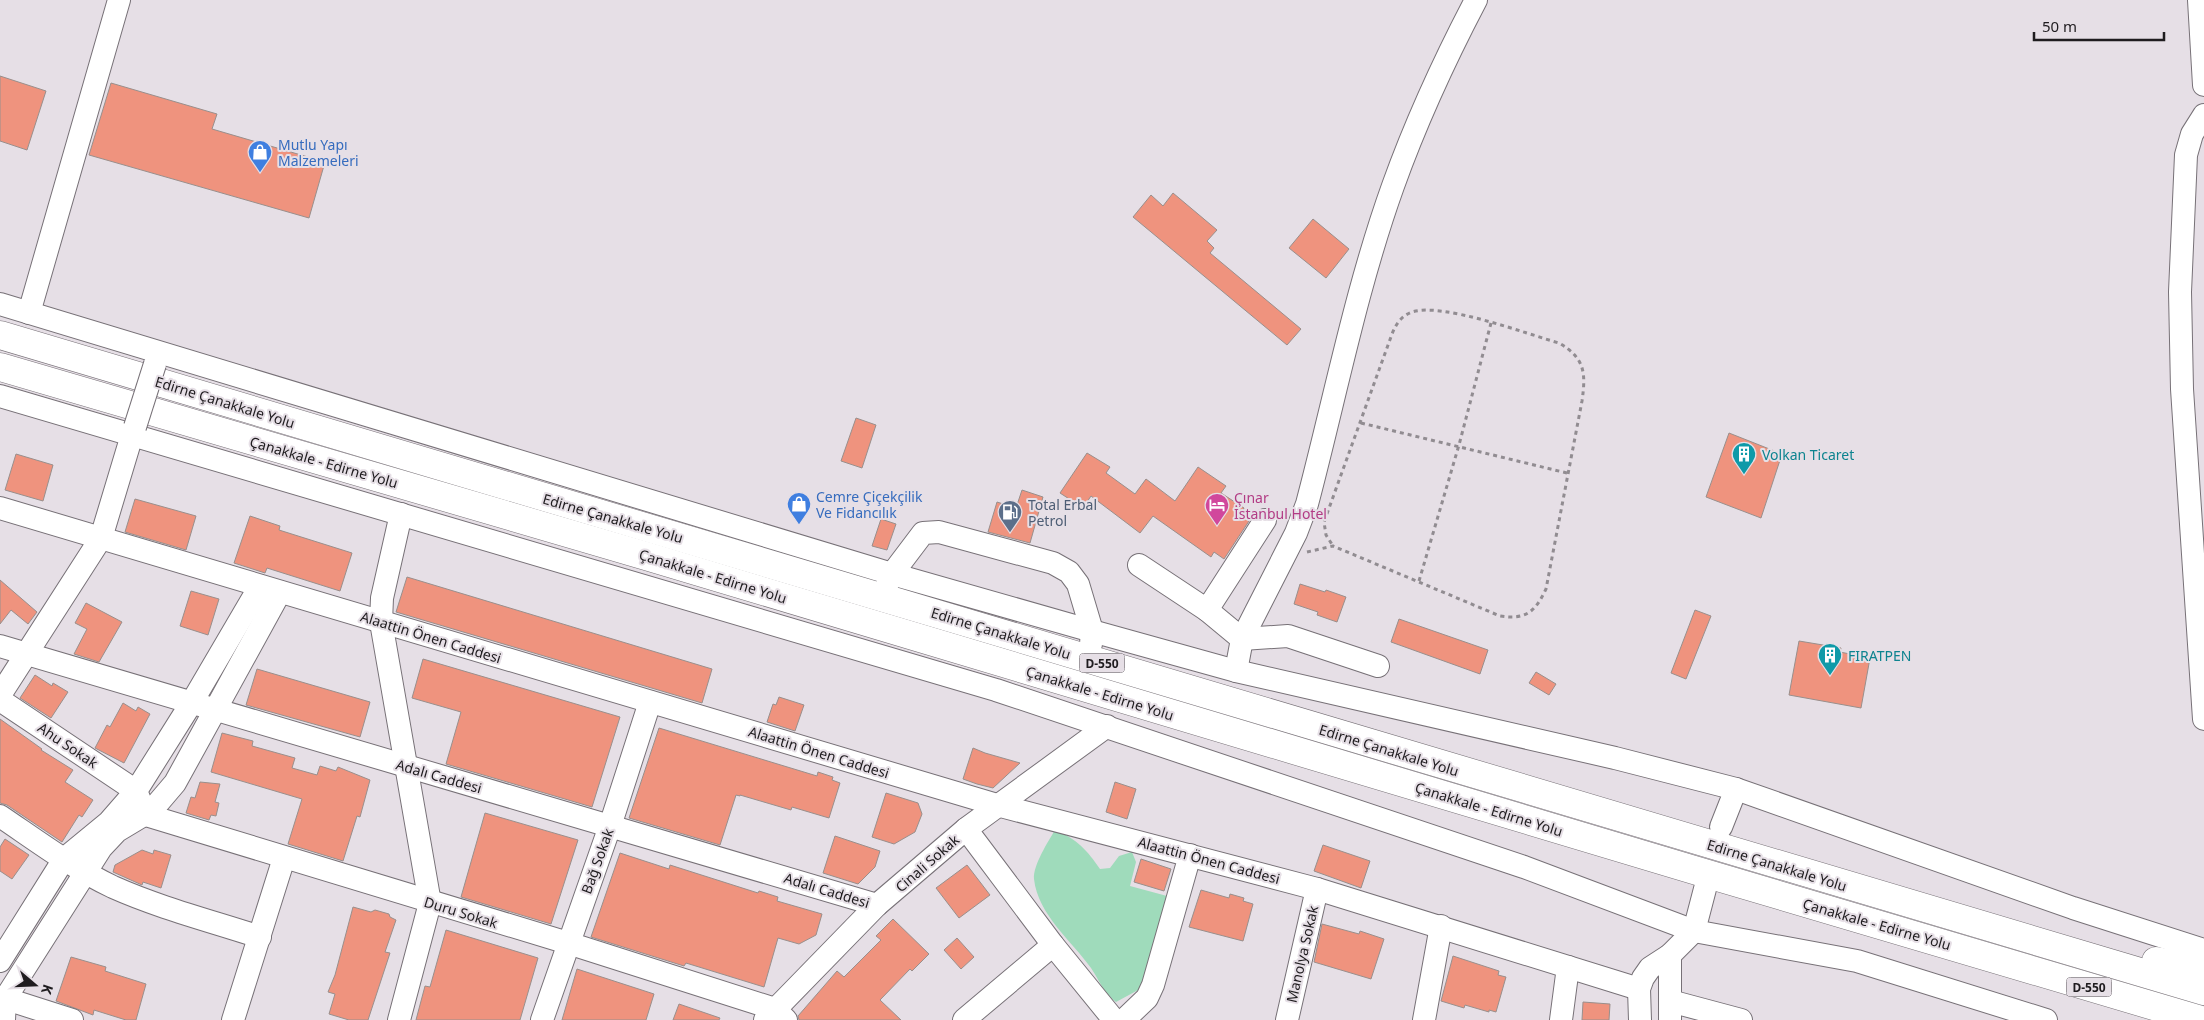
<svg xmlns="http://www.w3.org/2000/svg" width="2204" height="1020" viewBox="0 0 2204 1020" font-family="'Noto Sans',sans-serif">
<rect width="100%" height="100%" fill="#e6dfe6"/>
<path fill="#9fdbbb" d="M1055 830C1077 839 1087 850 1100 869L1110 868 1119 856 1132 852 1136 862 1130 886 1167 896 1151 963 1140 989 1116 1002C1101 989 1101 983 1091 968 1072 941 1038 915 1034 879 1033 865 1048 842 1055 830Z"/>
<g fill="#ef937e" stroke="#998f8c">
<polygon points="0,76 46,91 27,150 0,141"/>
<polygon points="111,83 217,114 212,129 325,162 309,218 89,155"/>
<polygon points="1173,193 1217,230 1207,241 1214,248 1210,253 1301,329 1287,345 1133,217 1151,195 1163,206"/>
<polygon points="1313,219 1349,249 1326,278 1289,248"/>
<polygon points="856,418 876,425 862,468 841,461"/>
<polygon points="1729,433 1782,454 1761,518 1706,497"/>
<polygon points="1087,453 1110,467 1106,473 1135,494 1146,479 1175,501 1198,467 1226,486 1221,493 1244,508 1242,512 1251,518 1224,559 1214,552 1211,557 1153,516 1140,533 1091,496 1083,508 1060,493"/>
<polygon points="16,454 53,465 43,501 5,490"/>
<polygon points="1022,490 1043,497 1030,543 988,532 997,502 1016,508"/>
<polygon points="135,499 196,516 186,550 125,532"/>
<polygon points="250,516 280,526 279,530 352,553 340,591 267,568 265,573 234,563"/>
<polygon points="881,519 896,524 887,550 872,546"/>
<polygon points="407,577 712,669 702,703 396,612"/>
<polygon points="0,580 37,612 28,624 11,610 0,624"/>
<polygon points="1300,584 1325,592 1326,590 1346,597 1337,622 1317,615 1318,612 1294,604"/>
<polygon points="191,591 219,599 208,635 180,626"/>
<polygon points="86,603 122,622 99,662 74,654 87,629 75,623"/>
<polygon points="1695,610 1711,616 1686,679 1671,673"/>
<polygon points="1399,619 1488,650 1480,674 1391,642"/>
<polygon points="1799,641 1841,648 1840,652 1870,658 1861,708 1789,695"/>
<polygon points="423,659 620,717 592,807 446,764 461,712 412,698"/>
<polygon points="257,669 370,702 360,737 246,705"/>
<polygon points="1536,672 1556,684 1549,695 1529,683"/>
<polygon points="35,675 52,686 53,683 68,692 51,718 20,698"/>
<polygon points="779,697 804,705 795,731 767,722 773,704 776,705"/>
<polygon points="123,703 136,711 138,707 150,714 124,763 95,748 107,725 110,727"/>
<polygon points="0,719 42,749 41,750 73,770 65,782 93,800 82,817 79,815 62,842 7,805 0,803"/>
<polygon points="659,728 817,776 818,772 833,777 832,780 840,783 829,818 792,807 791,810 740,795 740,796 736,795 720,845 629,818"/>
<polygon points="222,733 253,741 252,746 295,758 292,768 317,775 320,766 336,771 338,767 370,780 360,817 357,816 343,861 288,844 302,799 211,772"/>
<polygon points="973,748 985,753 1020,763 993,788 977,784 963,779"/>
<polygon points="200,782 220,784 215,802 219,803 216,816 211,815 209,820 186,813 191,797 195,798"/>
<polygon points="1115,782 1136,789 1127,819 1106,812"/>
<polygon points="886,793 918,803 922,814 915,832 894,844 872,837"/>
<polygon points="485,813 578,840 551,924 461,897"/>
<polygon points="835,836 880,851 875,867 858,884 823,873"/>
<polygon points="5,839 29,855 12,879 0,871 0,847"/>
<polygon points="1323,845 1370,861 1361,888 1314,871"/>
<polygon points="142,850 153,854 154,850 171,855 161,888 143,882 142,885 113,872 115,865"/>
<polygon points="620,853 669,869 670,865 758,893 759,891 778,897 777,901 822,914 816,935 799,944 778,938 764,987 686,963 684,966 591,937"/>
<polygon points="1141,859 1171,869 1164,891 1134,882"/>
<polygon points="967,865 990,895 959,918 936,888"/>
<polygon points="1201,890 1229,898 1230,894 1244,898 1243,901 1253,904 1243,941 1189,927"/>
<polygon points="353,907 371,912 375,910 389,914 390,917 396,920 385,952 390,953 368,1020 349,1020 329,1014 335,994 328,992 335,975"/>
<polygon points="893,919 929,954 912,971 910,969 880,1000 901,1020 799,1020 798,1016 837,971 844,977 881,940 876,936"/>
<polygon points="1322,924 1359,934 1360,931 1384,939 1371,979 1314,962"/>
<polygon points="446,930 538,958 520,1020 416,1020 425,986 430,987"/>
<polygon points="957,938 974,957 961,969 944,950"/>
<polygon points="1453,956 1499,971 1498,975 1506,977 1496,1012 1489,1010 1489,1012 1465,1005 1464,1008 1441,1001"/>
<polygon points="71,957 106,967 105,971 146,984 136,1020 126,1020 94,1010 93,1015 56,1001"/>
<polygon points="577,969 654,994 646,1020 562,1020"/>
<polygon points="1583,1002 1610,1004 1609,1020 1582,1020"/>
<polygon points="679,1004 720,1018 719,1020 673,1020"/>
</g>
<g fill="none" stroke-linecap="round" stroke-linejoin="round">
<g stroke="#777177" stroke-width="24">
<g id="minor">
<polyline points="2199,0 2204,85"/>
<polyline points="2204,115 2192,134 2186,155 2180,292 2182,389 2204,719"/>
<polyline points="0,304 892,574 1092,631 1236,671 1615,758 1736,789 2073,908 2204,950"/>
<polyline points="29,313 119,0"/>
<polyline points="0,396 996,690 1524,867 1694,931 1857,961 2046,1020"/>
<polyline points="0,508 997,805 1317,889 1639,989"/>
<polyline points="1139,565 1207,610 1265,520"/>
<polyline points="887,585 892,574 923,533 939,532 1053,563 1069,572 1078,584 1092,631 1091,644"/>
<polyline points="1207,610 1242,639 1288,636 1378,666"/>
<polyline points="0,646 877,905"/>
<path d="M1236 671 1242 639 1296 533 1307 504C1335 398 1356 289 1393 186 1416 122 1444 61 1476 0"/>
<polyline points="0,695 101,538 132,435"/>
<polyline points="0,700 136,791 146,815 568,943 775,1009 786,1020"/>
<path d="M0 816C37 841 73 868 113 887 160 908 211 921 260 937"/>
<polyline points="1721,827 1736,789"/>
<polyline points="966,829 1053,945 1114,1020"/>
<polyline points="0,961 64,859 109,822 136,791 192,702 260,586"/>
<polyline points="0,997 72,1020"/>
<polyline points="1670,1001 1741,1020"/>
<polyline points="4,1020 5,999 101,848 117,831 152,810 175,783 280,592"/>
<polyline points="233,1020 284,858"/>
<polyline points="399,1020 430,903 381,622 382,598 401,514"/>
<polyline points="542,1020 610,826 650,702"/>
<polyline points="765,1020 877,905 966,829 1107,726"/>
<polyline points="964,1020 1053,945"/>
<polyline points="1124,1020 1147,998 1153,985 1190,855"/>
<polyline points="1287,1020 1317,889"/>
<polyline points="1424,1020 1441,926"/>
<polyline points="1561,1020 1568,967"/>
<polyline points="1640,1020 1639,989 1643,978 1650,968 1670,955 1694,931 1706,885"/>
<polyline points="1670,1020 1670,955"/>
</g>
</g>
<g stroke="#777177" stroke-width="29">
<g id="highway">
<polyline points="0,335 2204,991"/>
<polyline points="0,367 646,556 1694,870 2201,1020"/>
<polyline points="2156,961 2204,970"/>
</g>
</g>
<g stroke="#918c91" stroke-width="3" stroke-dasharray="4 4" stroke-linecap="butt">
<polyline points="1361,423 1567,473"/>
<path d="M1307 552 1333 546 1500 616C1526 620 1535 612 1546 589L1582 401C1586 373 1585 358 1559 343 1527 334 1442 302 1412 312 1401 316 1396 324 1392 334L1324 522 1326 535 1333 546"/>
<polyline points="1419,581 1459,445 1491,323"/>
</g>
<use href="#minor" stroke="#fff" stroke-width="22"/>
<use href="#highway" stroke="#fff" stroke-width="28"/>
<g stroke="#777177" stroke-width="24" stroke-linecap="butt">
<polyline id="minor-bridge" points="135,427 155,364"/>
</g>
<use href="#minor-bridge" stroke="#fff" stroke-width="22"/>
</g>
<defs>
<g id="shop-pin" transform="scale(1.25)"><path d="M0 17L-7.5 6A9.5 9.5 0 1 1 7.5 6Z" fill="#3f7fe0" stroke="#e6dfe6"/><path d="M-5-2.5h2.3a2.7 3.5 0 0 1 5.4 0H5L5.5 6h-11ZM-1.5-2.5h3a1.5 2.3 0 0 0-3 0Z" fill="#fff"/></g>
<g id="building-pin" transform="scale(1.25)"><path d="M0 17L-7.5 6A9.5 9.5 0 1 1 7.5 6Z" fill="#0f9aa8" stroke="#e6dfe6"/><path d="M-4-6H4V6H1V3H-1V6H-4ZM-2.5-4.3h1.7v1.8h-1.7ZM.8-4.3h1.7v1.8H.8ZM-2.5-1h1.7V.8h-1.7ZM.8-1h1.7V.8H.8Z" fill="#fff"/></g>
<g id="hotel-pin" transform="scale(1.25)"><path d="M0 17L-7.5 6A9.5 9.5 0 1 1 7.5 6Z" fill="#d1479c" stroke="#e6dfe6"/><path d="M-6-4.5h1.5V1H6V5H4.5V3h-9V5H-6ZM-4 0a1.8 1.8 0 1 1 3.6 0ZM.5 0V-2.5h3Q6-2.5 6 0Z" fill="#fff"/></g>
<g id="fuel-pin" transform="scale(1.25)"><path d="M0 17L-7.5 6A9.5 9.5 0 1 1 7.5 6Z" fill="#5c6f8a" stroke="#e6dfe6"/><path d="M-5.5-6h7V0h2V4h1.3V-2.5L3-4.5l.8-.8L6-3V5H2.5V1h-1V6h-7ZM-4.2-4.7v3.2H.2V-4.7Z" fill="#fff"/></g>
</defs>
<g fill-rule="evenodd">
<use href="#shop-pin" x="260" y="152"/>
<use href="#building-pin" x="1744" y="454"/>
<use href="#shop-pin" x="799" y="504"/>
<use href="#hotel-pin" x="1217" y="505"/>
<use href="#fuel-pin" x="1010" y="512"/>
<use href="#building-pin" x="1830" y="655"/>
</g>
<g text-anchor="middle" dominant-baseline="central" stroke-width="4" stroke-linejoin="round" paint-order="stroke">
<g fill="#e6dfe6" stroke="#5b565b" stroke-width="1">
<rect x="1079.5" y="653.5" width="45" height="19" rx="4"/>
<rect x="2066.5" y="977.5" width="45" height="19" rx="4"/>
</g>
<g font-size="12" font-weight="bold" fill="#1f1c1f">
<text x="1102" y="663">D-550</text>
<text x="2089" y="987">D-550</text>
</g>
<g font-size="14" fill="#366cbe" stroke="#e6dfe6" text-anchor="start">
<text x="278" y="144">Mutlu Yapı<tspan x="278" dy="16">Malzemeleri</tspan></text>
<text x="816" y="496">Cemre Çiçekçilik<tspan x="816" dy="16">Ve Fidancılık</tspan></text>
</g>
<g font-size="14" fill="#1f1c1f" stroke="#e6dfe6">
<text transform="translate(225 402) rotate(17)">Edirne Çanakkale Yolu</text>
<text transform="translate(324 462) rotate(16)">Çanakkale - Edirne Yolu</text>
<text transform="translate(613 518) rotate(16)">Edirne Çanakkale Yolu</text>
<text transform="translate(713 576) rotate(17)">Çanakkale - Edirne Yolu</text>
<text transform="translate(1001 633) rotate(17)">Edirne Çanakkale Yolu</text>
<text transform="translate(431 637) rotate(17)">Alaattin Önen Caddesi</text>
<text transform="translate(1100 693) rotate(17)">Çanakkale - Edirne Yolu</text>
<text transform="translate(68 745) rotate(34)">Ahu Sokak</text>
<text transform="translate(1389 750) rotate(17)">Edirne Çanakkale Yolu</text>
<text transform="translate(819 752) rotate(17)">Alaattin Önen Caddesi</text>
<text transform="translate(439 776) rotate(16)">Adalı Caddesi</text>
<text transform="translate(1489 809) rotate(17)">Çanakkale - Edirne Yolu</text>
<text transform="translate(1209 860) rotate(15)">Alaattin Önen Caddesi</text>
<text transform="translate(597 861) rotate(-70)">Bağ Sokak</text>
<text transform="translate(927 863) rotate(-41)">Cinali Sokak</text>
<text transform="translate(1777 865) rotate(17)">Edirne Çanakkale Yolu</text>
<text transform="translate(827 890) rotate(17)">Adalı Caddesi</text>
<text transform="translate(461 912) rotate(17)">Duru Sokak</text>
<text transform="translate(1877 924) rotate(16)">Çanakkale - Edirne Yolu</text>
<text transform="translate(1302 954) rotate(-77)">Manolya Sokak</text>
</g>
<g font-size="14" fill="#0d838f" stroke="#e6dfe6" text-anchor="start">
<text x="1762" y="454">Volkan Ticaret</text>
<text x="1848" y="655">FIRATPEN</text>
</g>
<g font-size="14" fill="#b23c85" stroke="#e6dfe6" text-anchor="start">
<text x="1234" y="497">Çınar<tspan x="1234" dy="16">İstanbul Hotel</tspan></text>
</g>
<g font-size="14" fill="#4e5e75" stroke="#e6dfe6" text-anchor="start">
<text x="1028" y="504">Total Erbal<tspan x="1028" dy="16">Petrol</tspan></text>
</g>
</g>
<g transform="translate(35 985) rotate(109)" stroke="#e6dfe6" stroke-width="4" paint-order="stroke">
<path d="M0-4L9 19L0 12L-9 19Z" fill="#1f1c1f"/>
<text y="-8" font-size="14" font-weight="bold" text-anchor="middle" fill="#1f1c1f">K</text>
</g>
<path d="M2034 32v8h130v-8" fill="none" stroke="#1f1c1f" stroke-width="2.5"/>
<text x="2042" y="32" font-size="15" fill="#1f1c1f" stroke="#e6dfe6" stroke-width="4" paint-order="stroke">50 m</text>
</svg>
